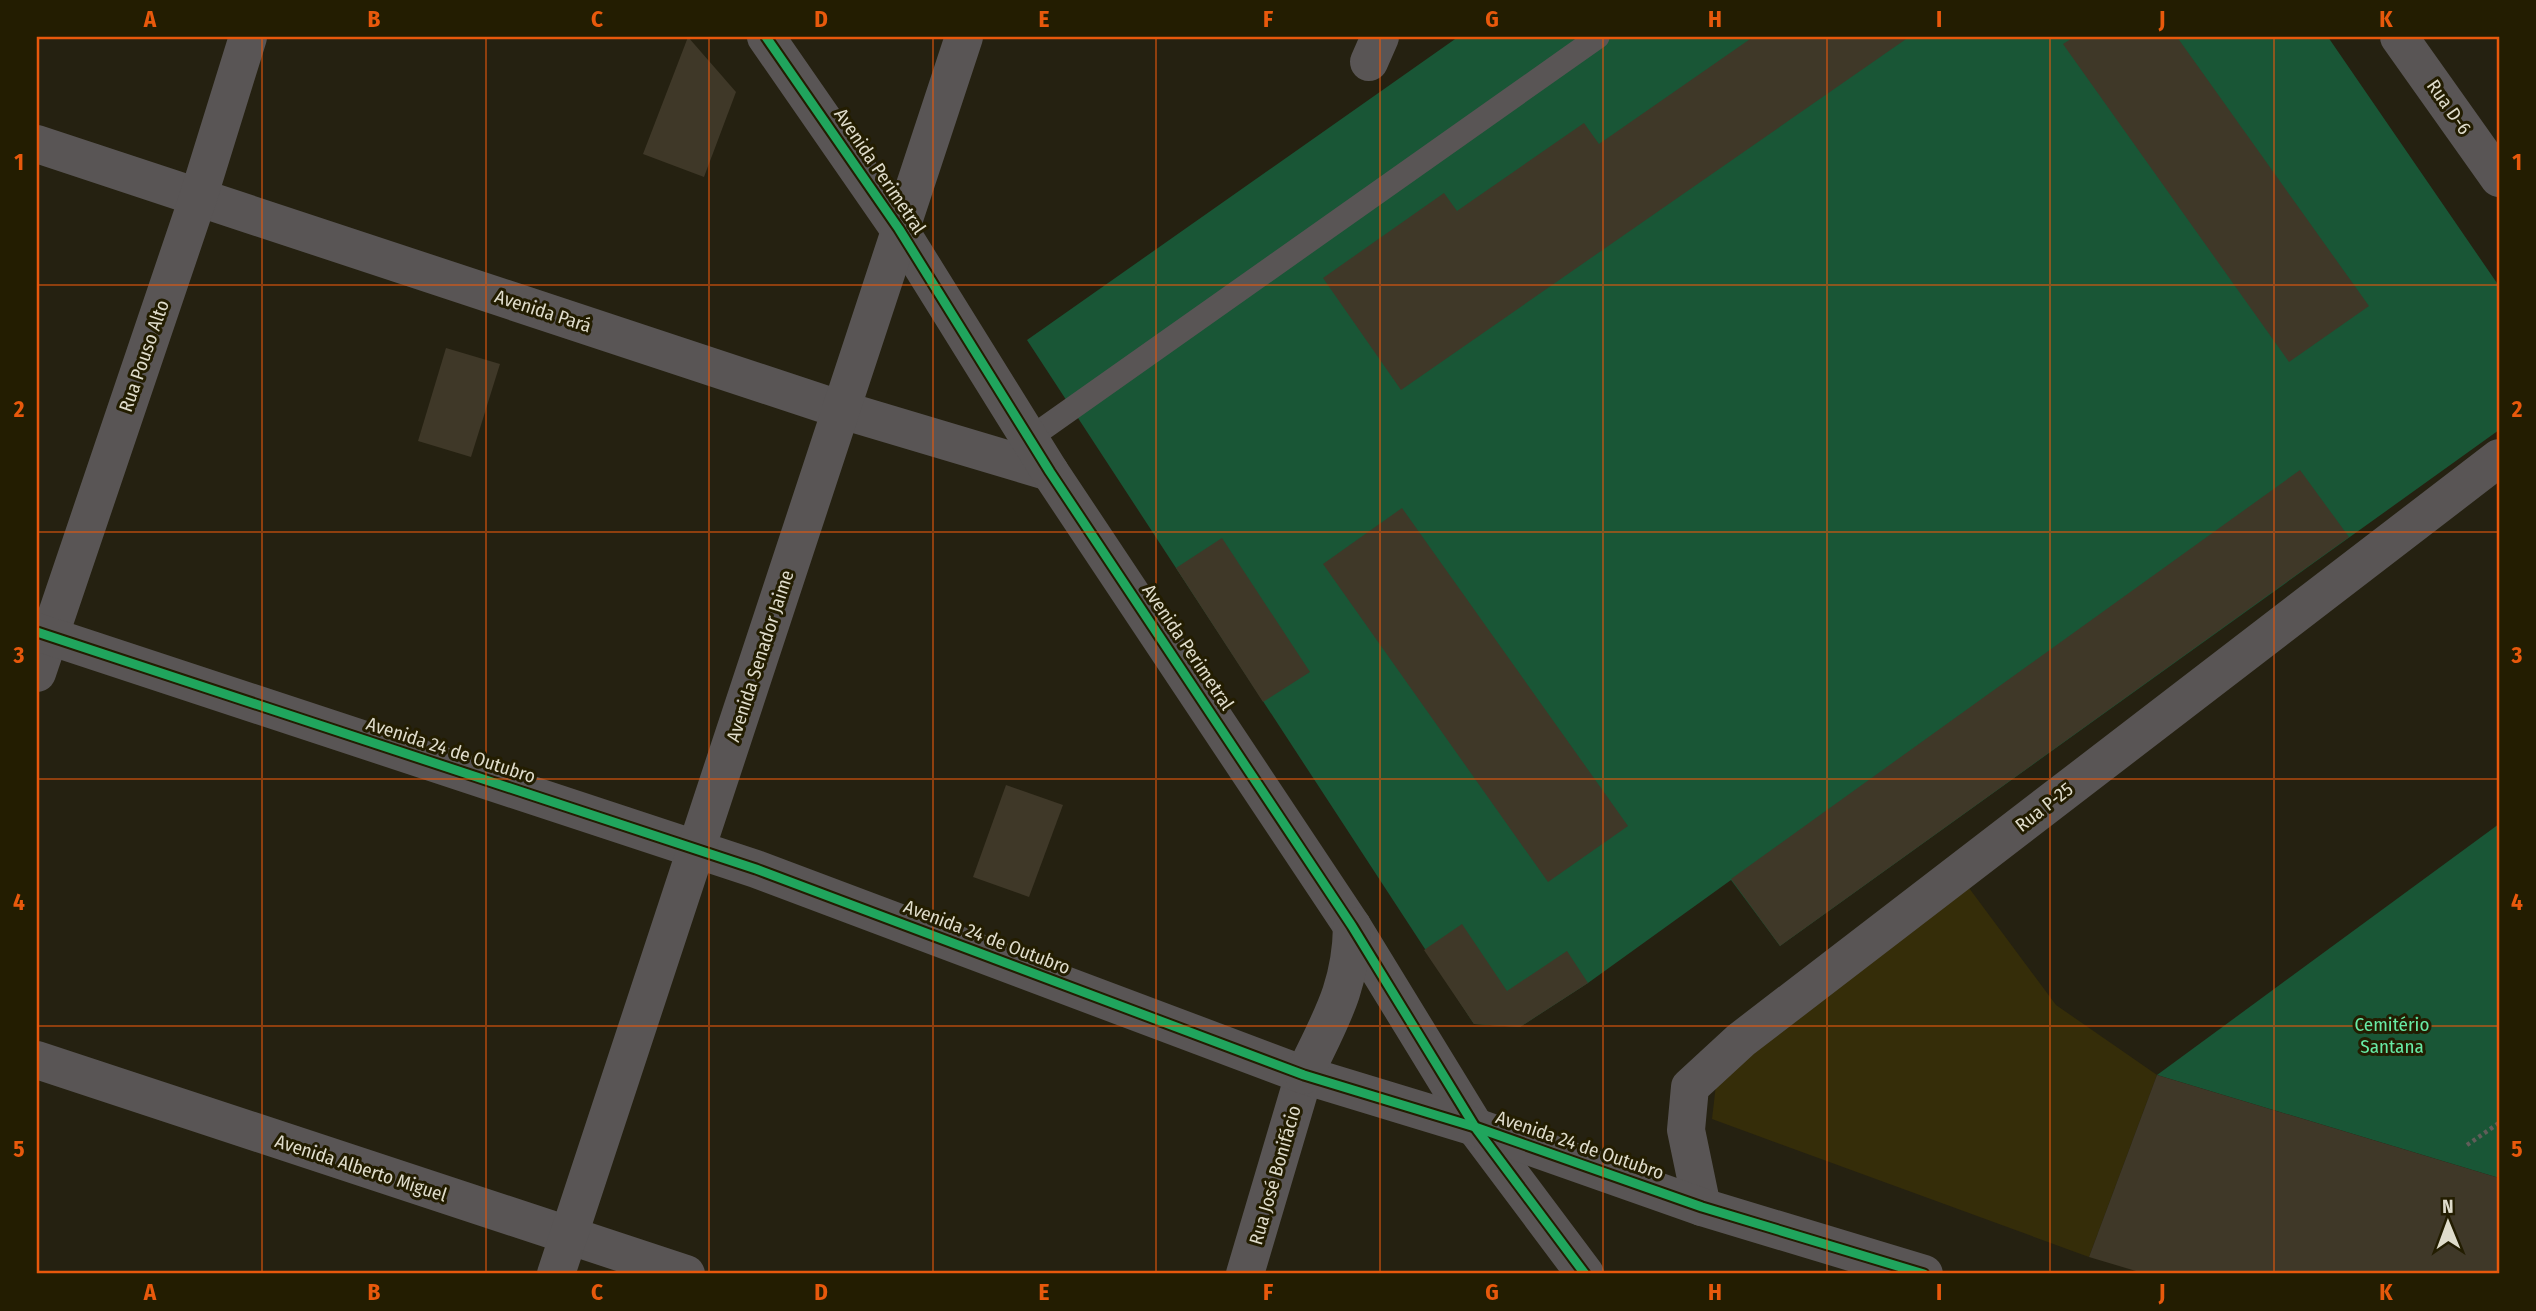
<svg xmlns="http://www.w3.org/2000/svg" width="2536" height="1311" viewBox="0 0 2536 1311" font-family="'Fira Sans Condensed',sans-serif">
<rect width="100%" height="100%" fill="#252111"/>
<polygon fill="#352d09" points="1969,888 2056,1005 2157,1075 2089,1257 1712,1119 1717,1076"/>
<g fill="#195636">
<polygon points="1458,37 2328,37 2499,286 2499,430 1780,946 1731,880 1588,983 1520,1027 1474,1024 1027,340"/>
<polygon points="2499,824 2499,1178 2157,1075"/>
</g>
<g fill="#3f3828">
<polygon points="688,37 736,92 704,177 643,154"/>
<polygon points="1753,37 1909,37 1401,390 1323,278 1444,193 1457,211 1584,123 1599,144"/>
<polygon points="2074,37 2177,37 2369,306 2289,362 2063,44"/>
<polygon points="446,348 500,364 471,457 418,441"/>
<polygon points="2300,470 2349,537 1780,946 1731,879"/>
<polygon points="1402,508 1628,826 1548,882 1323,564"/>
<polygon points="1222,538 1310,672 1263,702 1176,568"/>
<polygon points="1006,785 1063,805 1029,897 973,877"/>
<polygon points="1462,924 1507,991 1567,951 1588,983 1520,1027 1474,1024 1424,950"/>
<polygon points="2157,1075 2499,1178 2499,1274 2146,1274 2089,1257"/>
</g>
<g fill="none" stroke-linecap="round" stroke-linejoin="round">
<polyline stroke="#605d59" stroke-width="4.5" stroke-dasharray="3.5 3.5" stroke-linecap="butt" points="2467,1145 2499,1123"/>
<polyline stroke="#595555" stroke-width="23" points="1030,438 1598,37"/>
<g stroke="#595555" stroke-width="38">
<polyline points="2399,37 2499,178"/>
<polyline points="1369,62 1380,37"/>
<polyline points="37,144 842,410 1050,472"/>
<polyline points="37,673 198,198 248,37"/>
<polyline points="37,1060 686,1274"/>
<polyline points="1702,1207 1686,1130 1690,1087 1741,1040 2499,458"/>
<polyline points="1245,1274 1304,1075"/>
</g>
<g stroke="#595555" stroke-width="38">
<polyline points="766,37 899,229 1050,472 1352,926 1475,1127 1585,1274"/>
<polyline points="37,632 756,869 1304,1075 1475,1127 1702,1207 1924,1274"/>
<path d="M1304 1075C1330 1020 1351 988 1352 926"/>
<polyline points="556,1274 964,37"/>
</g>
<g stroke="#231d01" stroke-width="13">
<g id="cycleway">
<polyline points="766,37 899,229 1050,472 1352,926 1475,1127 1585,1274"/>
<polyline points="37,632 756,869 1304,1075 1475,1127 1702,1207 1924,1274"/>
</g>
</g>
<use href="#cycleway" stroke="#20a55d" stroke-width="9"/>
</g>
<path fill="none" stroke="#e8590c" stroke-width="2" stroke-opacity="0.55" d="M262 37V1274M486 37V1274M709 37V1274M933 37V1274M1156 37V1274M1380 37V1274M1603 37V1274M1827 37V1274M2050 37V1274M2274 37V1274M37 285H2499M37 532H2499M37 779H2499M37 1026H2499"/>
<g text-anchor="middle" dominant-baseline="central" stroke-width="6" stroke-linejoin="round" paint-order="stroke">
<g font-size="19" fill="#dfdccb" stroke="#231d01">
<text transform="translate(2449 107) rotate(55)">Rua D-6</text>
<text transform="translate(880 171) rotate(56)">Avenida Perimetral</text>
<text transform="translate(543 311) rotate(18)">Avenida Pará</text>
<text transform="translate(144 356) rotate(-71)">Rua Pouso Alto</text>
<text transform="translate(1188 647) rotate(56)">Avenida Perimetral</text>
<text transform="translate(760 656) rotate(-72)">Avenida Senador Jaime</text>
<text transform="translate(451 750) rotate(18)">Avenida 24 de Outubro</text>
<text transform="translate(2044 807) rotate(-38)">Rua P-25</text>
<text transform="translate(987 937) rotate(21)">Avenida 24 de Outubro</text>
<text transform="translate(1580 1145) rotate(19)">Avenida 24 de Outubro</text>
<text transform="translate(361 1168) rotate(18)">Avenida Alberto Miguel</text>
<text transform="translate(1275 1175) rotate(-74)">Rua José Bonifácio</text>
</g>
<g font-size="19" fill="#67eba5" stroke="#231d01">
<text x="2392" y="1024">Cemitério<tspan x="2392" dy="22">Santana</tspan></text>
</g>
</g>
<rect width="2536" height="1311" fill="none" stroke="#231d01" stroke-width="77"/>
<g transform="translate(2448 1223) rotate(359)" stroke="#231d01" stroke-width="5" paint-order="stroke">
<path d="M0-5L12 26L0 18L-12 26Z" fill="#dfdccb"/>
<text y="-10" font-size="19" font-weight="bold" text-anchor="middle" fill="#dfdccb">N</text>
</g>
<rect x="38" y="38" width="2460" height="1234" fill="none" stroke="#e8590c" stroke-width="2.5"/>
<g font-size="23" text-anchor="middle" font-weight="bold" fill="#e8590c">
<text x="150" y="27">A</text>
<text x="374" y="27">B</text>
<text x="597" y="27">C</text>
<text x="821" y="27">D</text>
<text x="1044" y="27">E</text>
<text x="1268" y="27">F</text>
<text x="1492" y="27">G</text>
<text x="1715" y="27">H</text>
<text x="1939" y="27">I</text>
<text x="2162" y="27">J</text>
<text x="2386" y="27">K</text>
<text x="19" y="170">1</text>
<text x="2517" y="170">1</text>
<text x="19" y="417">2</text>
<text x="2517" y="417">2</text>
<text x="19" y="663">3</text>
<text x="2517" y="663">3</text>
<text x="19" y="910">4</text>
<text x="2517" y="910">4</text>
<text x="19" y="1157">5</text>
<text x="2517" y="1157">5</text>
<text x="150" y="1300">A</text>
<text x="374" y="1300">B</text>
<text x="597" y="1300">C</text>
<text x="821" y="1300">D</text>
<text x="1044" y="1300">E</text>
<text x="1268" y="1300">F</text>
<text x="1492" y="1300">G</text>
<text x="1715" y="1300">H</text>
<text x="1939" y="1300">I</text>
<text x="2162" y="1300">J</text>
<text x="2386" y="1300">K</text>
</g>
</svg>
